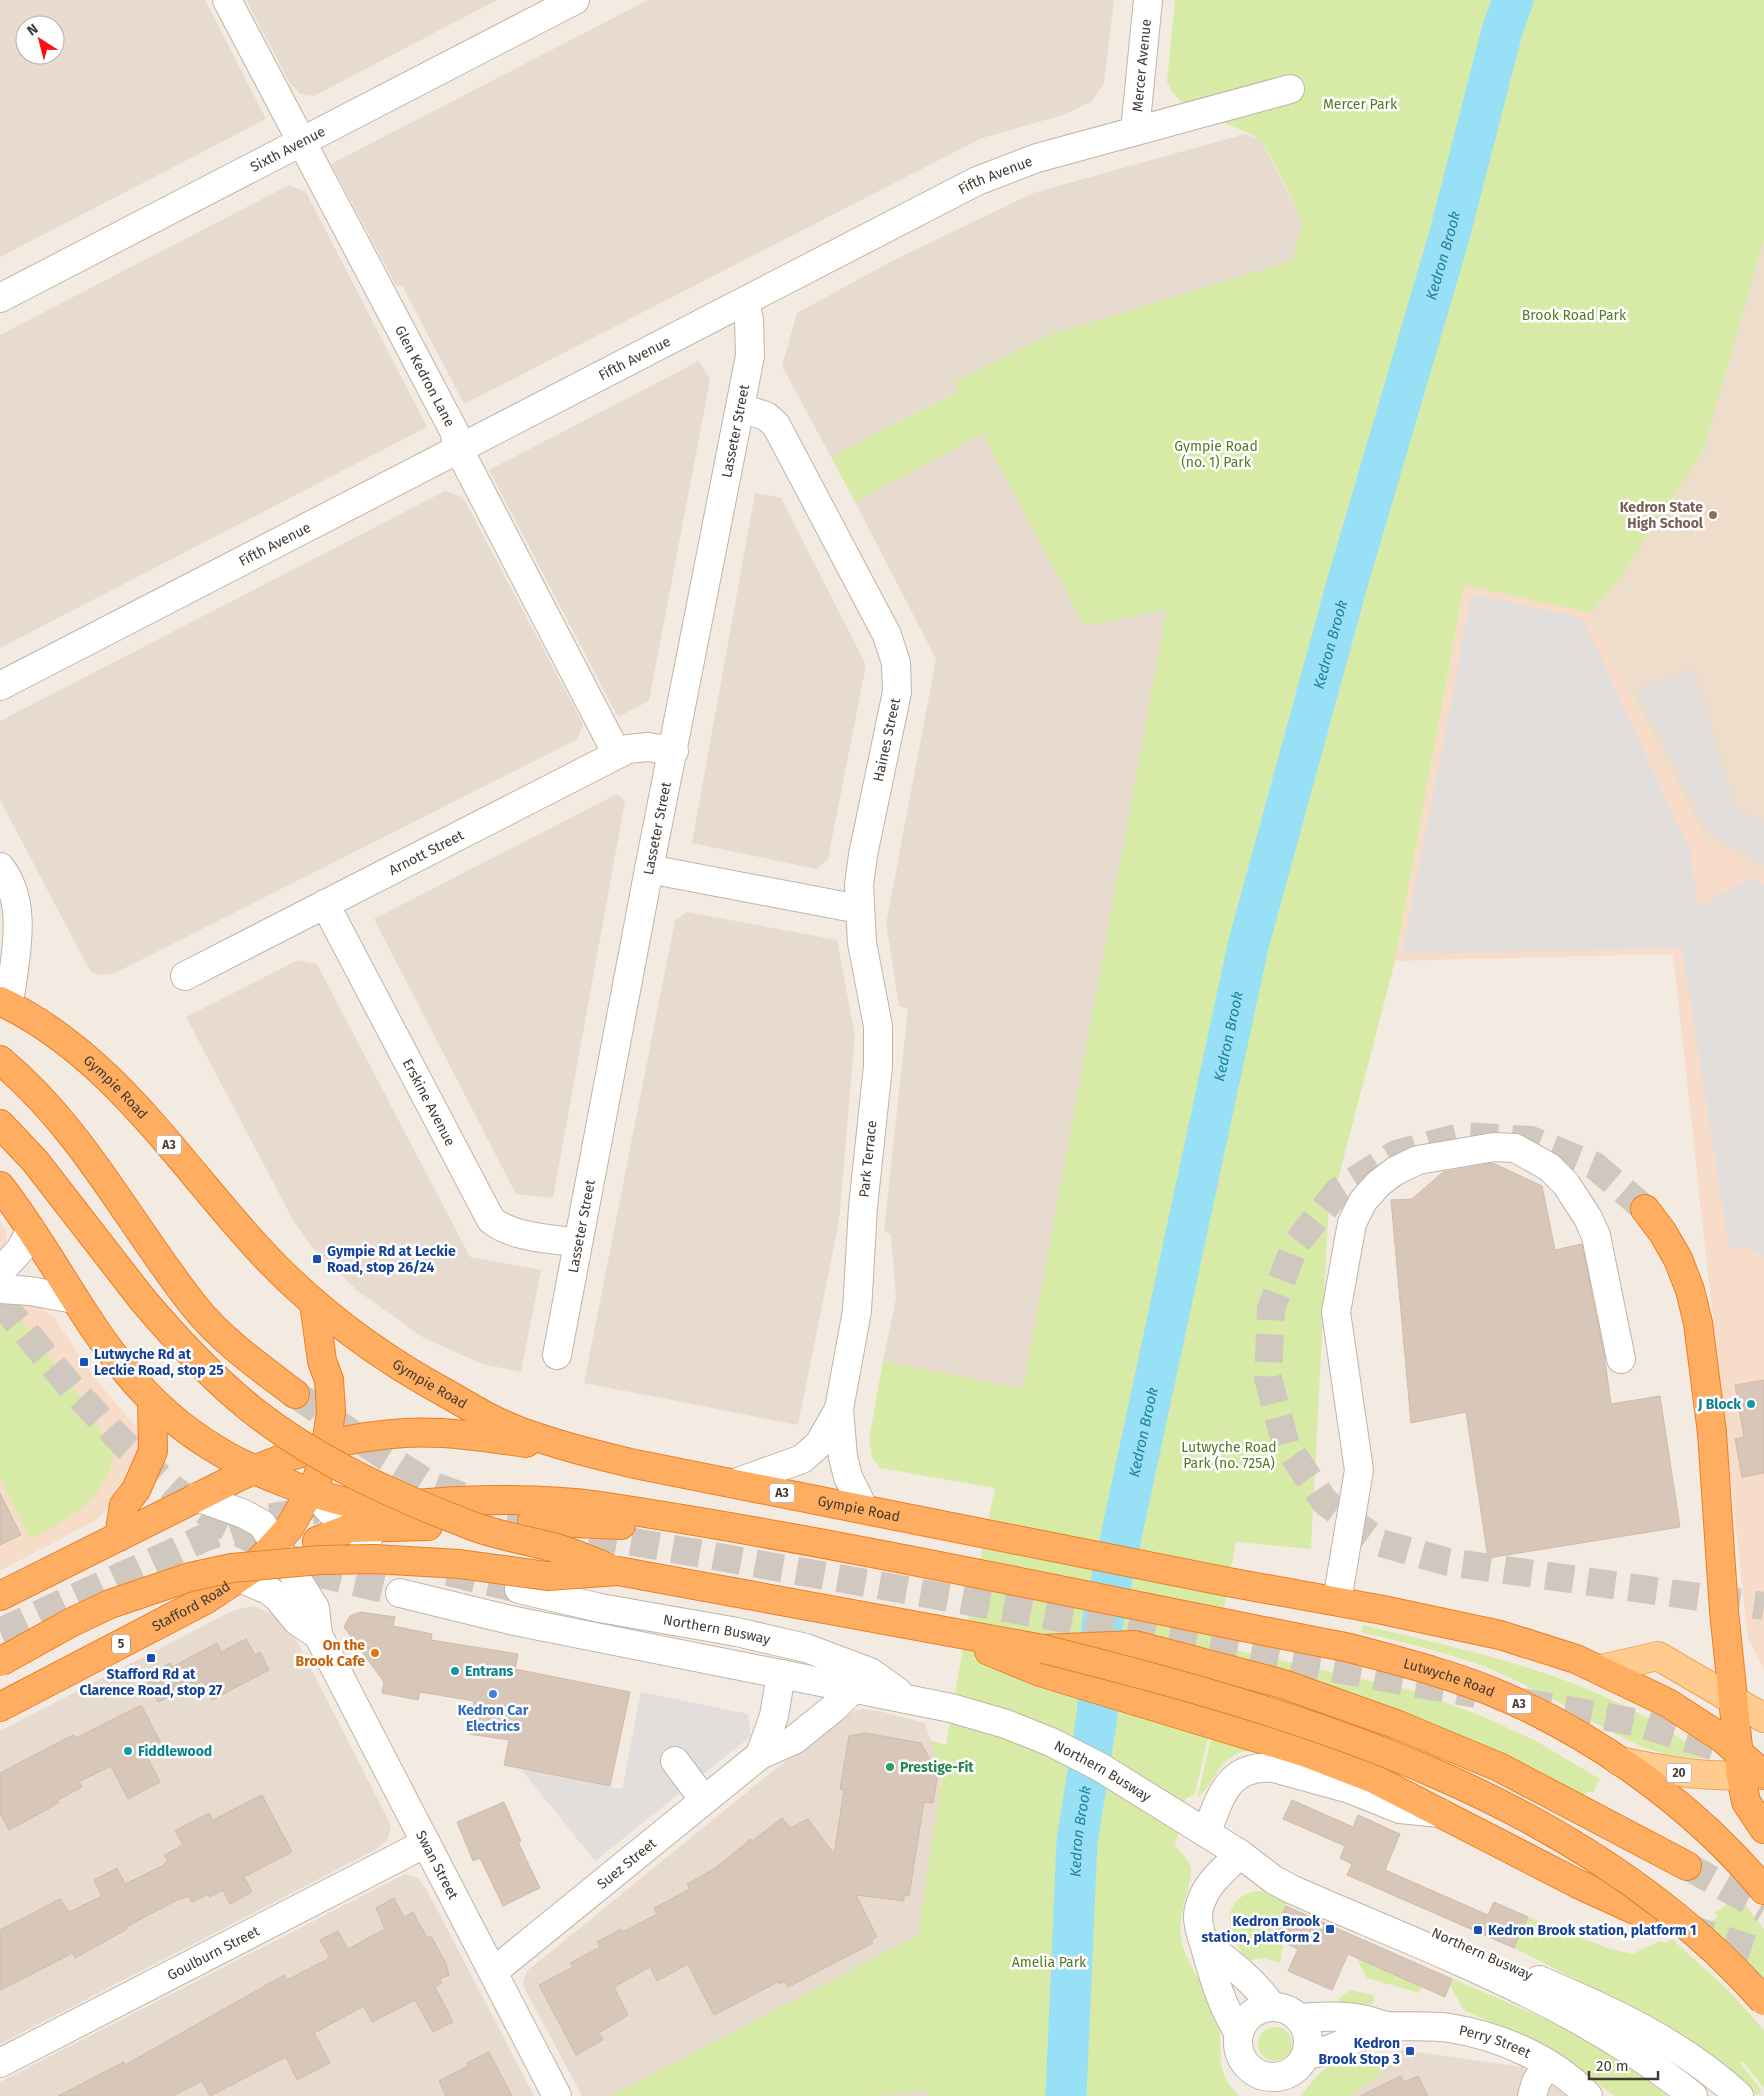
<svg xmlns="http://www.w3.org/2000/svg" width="1764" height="2096" viewBox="0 0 1764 2096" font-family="'Fira Sans',sans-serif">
<rect width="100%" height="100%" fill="#f3ebe2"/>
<g fill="#e7dbcf" fill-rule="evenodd">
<path d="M0 0H205L266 119 0 257ZM25 25H55V55H25Z"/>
<polygon points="246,0 497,0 314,96 300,94 289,82"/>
<polygon points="648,0 1114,0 1104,83 1092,101 1066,114 982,138 464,404 402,285 397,287 331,164"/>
<polygon points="1245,134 1261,140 1303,222 1292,261 1049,335 955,382 959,390 831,457 782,366 797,313 892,261 1033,193"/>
<polygon points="289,185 306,192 427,427 0,648 0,335"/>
<polygon points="699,361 710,380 649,701 618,717 489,470"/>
<polygon points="982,433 1085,626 1167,609 1023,1389 883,1361 896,1298 891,1236 884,1230 908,1009 899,1006 886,924 936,659 855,502"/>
<polygon points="445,491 463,497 583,724 578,739 113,974 100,975 90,971 0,800 0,721"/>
<polygon points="755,493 781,498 866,665 828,859 817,869 692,843"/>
<polygon points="617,794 625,801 553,1198 516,1194 374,919"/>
<polygon points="687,912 837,940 855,1036 839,1221 798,1425 584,1383 675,920"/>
<polygon points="298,960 317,964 470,1257 541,1270 521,1372 482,1364 424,1338 358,1291 312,1247 293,1220 186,1017"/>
<polygon points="253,1606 274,1614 290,1628 388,1819 391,1826 388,1839 377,1849 0,2044 0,1731 232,1611"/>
<polygon points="862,1709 879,1711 925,1723 942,1778 918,1935 611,2096 582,2096 525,1989 523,1981 527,1971 763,1779 846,1714"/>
<polygon points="405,1874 418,1878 428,1892 534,2096 0,2096 0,2082"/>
<polygon points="1396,2049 1522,2067 1533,2071 1571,2096 1351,2096 1391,2064"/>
<polygon points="927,2090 926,2096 869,2096"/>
</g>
<g fill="#f7dcca">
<polygon points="1464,584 1590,613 1704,837 1764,868 1764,1669 1748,1639 1673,954 1395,961"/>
<polygon points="0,1221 6,1231 7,1241 7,1248 0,1257"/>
<polygon points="8,1302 37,1305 54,1317 93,1376 135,1426 139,1433 141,1448 115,1502 96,1520 0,1571 0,1305"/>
</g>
<polygon fill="#edddca" points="1764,240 1764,868 1704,837 1590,613 1620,578 1703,452"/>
<g fill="#d8eba6">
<path d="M1175 0H1764V240L1703 452 1620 578 1590 613 1464 585 1395 961 1328 1218 1311 1549 1236 1542 1217 1646 1415 1691 1484 1717 1536 1741 1600 1779 1593 1793 1589 1791 1579 1798 1224 1658 1214 1713 1195 1794 1186 1798 1175 1846C1181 1852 1188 1859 1191 1867 1194 1878 1177 1916 1181 1938 1186 1969 1215 1994 1219 2026 1223 2056 1214 2073 1240 2096H926V2090L869 2096H611L918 1935 942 1778 930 1740 946 1745 971 1603 995 1488 880 1468 872 1458 869 1439 883 1361 1023 1389 1167 609 1085 626 982 434 855 502 831 457 958 391 955 382 1049 335 1292 261 1303 222C1297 210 1266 144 1260 140 1230 119 1182 119 1167 82Z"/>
<path d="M12 1317 21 1320 85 1404 114 1454C106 1499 68 1520 30 1539L0 1478V1323Z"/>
<path d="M1363 1625C1458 1648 1555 1668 1642 1715 1665 1727 1687 1743 1709 1758 1658 1760 1628 1741 1585 1717 1555 1700 1525 1684 1493 1670 1451 1653 1405 1643 1361 1632Z"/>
<path d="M1211 1739 1249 1748 1248 1751C1218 1754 1217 1783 1197 1798Z"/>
<path d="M1256 1891 1267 1892 1289 1899 1272 1937 1283 1943 1280 1963 1263 1958 1248 1961C1229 1938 1216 1900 1256 1891Z"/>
<polygon points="1739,1897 1764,1929 1764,1978 1708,1924 1718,1916 1714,1913"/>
<polygon points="1528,1917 1607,1948 1632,1954 1660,1941 1666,1943 1672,1939 1728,1990 1764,2030 1764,2088 1742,2061 1740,2063 1762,2091 1757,2095 1733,2075 1634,2009 1514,1948"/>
<polygon points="1359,1959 1422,1987 1419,1993 1367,1978 1358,1962"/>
<path d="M1453 1979C1496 1998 1541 2015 1582 2038 1613 2055 1640 2076 1668 2096H1615L1567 2062 1521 2037 1464 2010 1450 1986Z"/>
<polygon points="1350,1990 1374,1995 1373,2004 1339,2005 1339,1998"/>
<circle cx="1275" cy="2044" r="17"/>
<polygon points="1338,2058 1392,2064 1351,2096 1300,2096 1318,2075"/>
</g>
<g fill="#e2dedb">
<polygon points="1472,594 1583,618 1690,852 1698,909 1750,877 1764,885 1764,1257 1750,1249 1729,1246 1682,948 1402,954"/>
<polygon points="1694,669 1735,809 1764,822 1764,864 1710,835 1636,690"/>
<polygon points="641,1692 748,1714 751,1736 595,1861 521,1769 622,1789"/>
</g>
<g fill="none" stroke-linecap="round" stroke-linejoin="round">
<path stroke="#98e0f6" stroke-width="41" id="s1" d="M1066 2096 1077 1841 1097 1716 1102 1625 1248 946 1347 584 1449 237 1502 31 1513 0"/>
</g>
<g fill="#d8c7b9" stroke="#d0baa9">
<polygon points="1493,1163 1542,1186 1555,1250 1582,1244 1604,1354 1611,1404 1660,1396 1680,1527 1488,1558 1466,1412 1411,1423 1391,1200 1412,1199 1443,1172"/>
<polygon points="1764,1380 1764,1473 1742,1477 1735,1439 1744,1437 1735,1385"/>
<polygon points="0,1493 21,1535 0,1545"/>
<polygon points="360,1612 395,1617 393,1626 432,1634 431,1640 518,1654 515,1669 630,1692 610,1786 504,1765 509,1740 469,1734 474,1701 420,1692 418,1700 382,1693 384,1682 344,1627 350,1616"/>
<polygon points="246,1639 255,1655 260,1652 269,1670 212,1700 203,1681 158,1702 145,1677 170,1663 172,1667 217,1643 221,1652"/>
<polygon points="141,1705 161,1743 152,1748 154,1753 147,1757 160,1782 128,1799 111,1766 79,1782 82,1787 58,1800 59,1802 48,1809 9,1830 0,1814 0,1773 67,1738 74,1735 76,1738"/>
<polygon points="865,1733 921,1743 938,1774 933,1803 924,1802 909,1896 904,1895 904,1901 856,1895 877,1937 871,1940 873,1943 788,1987 785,1981 779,1984 778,1982 714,2015 688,1964 657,1981 650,1967 614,1987 628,2015 599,2033 603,2040 576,2055 539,1985 573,1967 570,1963 600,1947 597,1942 621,1929 623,1932 657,1914 654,1908 690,1889 687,1884 714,1869 751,1839 752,1841 782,1818 790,1828 808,1819 834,1854 844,1790 840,1789 849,1736"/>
<polygon points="262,1795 292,1852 244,1877 252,1892 230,1904 223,1890 210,1897 208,1894 192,1902 189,1896 177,1900 126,1927 127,1929 75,1958 73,1953 0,1990 0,1930 60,1899 69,1912 102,1896 94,1880 117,1868 125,1884 162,1866 168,1861 164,1855 183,1845 175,1831 209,1813 213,1820"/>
<polygon points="1292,1800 1353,1827 1358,1815 1400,1834 1385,1870 1488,1915 1494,1902 1528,1917 1514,1948 1347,1875 1352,1864 1340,1858 1345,1846 1283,1819"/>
<polygon points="504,1802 521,1841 518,1842 540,1888 503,1906 480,1858 473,1861 457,1822"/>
<polygon points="394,1898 404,1917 413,1912 427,1938 431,1936 446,1964 449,1975 440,1979 442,1983 435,1987 453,2022 433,2032 415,2000 372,2022 364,2006 314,2033 330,2063 297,2080 286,2057 210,2096 202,2081 173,2096 58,2096 124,2062 125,2065 284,1975 287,1980 330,1958 320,1940 338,1931 348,1949 385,1929 376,1908"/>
<polygon points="1286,1906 1452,1979 1445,1997 1348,1954 1332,1990 1288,1971 1298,1949 1272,1937"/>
<polygon points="489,2052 512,2096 446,2096 439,2081 468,2066 467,2063"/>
<polygon points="1401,2076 1404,2082 1418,2076 1428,2096 1360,2096"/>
</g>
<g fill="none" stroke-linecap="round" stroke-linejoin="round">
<g stroke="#d0c8bf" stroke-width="28" stroke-dasharray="28 14" stroke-linecap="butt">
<polyline points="0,1301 75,1392 127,1447 173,1489 226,1526 321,1574 400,1593"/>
<polyline points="448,1572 519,1589"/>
</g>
<g stroke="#d0c8bf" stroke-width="28" stroke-dasharray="28 14" stroke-linecap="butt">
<polyline points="1645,1209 1595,1166 1531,1140 1463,1136 1396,1154 1338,1191 1295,1245 1271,1309 1268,1378 1286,1445 1325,1502 1381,1543 1448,1562 1764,1606"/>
<polyline points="295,1394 380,1453 429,1484 475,1501"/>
<path d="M465 1516C570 1530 675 1549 780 1568 1013 1608 1244 1653 1476 1694"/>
<polyline points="0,1632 206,1537 260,1519 317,1510"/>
<polyline points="1523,1702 1635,1722 1741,1755"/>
<polyline points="1687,1866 1764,1909"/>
<polyline points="1685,1927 1764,1953"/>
</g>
<g stroke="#c1b3a7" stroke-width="30">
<g id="minor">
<path id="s2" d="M227 0 454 431 458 448 468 467 617 754"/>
<path id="s3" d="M1135 131 1148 0"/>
<path id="s4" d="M0 298 575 0"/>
<polyline points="740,408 766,416 776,425 887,635 896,663 897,692 863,855 859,885 862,943 878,1026 878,1066 863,1207 857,1311 839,1409 843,1457 848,1477 864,1509"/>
<path id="s5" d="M0 686 977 181 1037 158 1290 89"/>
<path d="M0 867C30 904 14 961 9 1005"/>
<polyline points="649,869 859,909"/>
<path id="s6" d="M325 904 491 1220C513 1238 550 1238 577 1243"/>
<path id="s7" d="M185 976 628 749 648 747 674 751"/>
<polyline points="0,1272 20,1250 31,1230"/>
<polyline points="0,1289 30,1291 74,1299"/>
<path id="s8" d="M557 1355 649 869 750 356 749 321 745 302"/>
<polyline points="735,1483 802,1459 819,1444 839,1409"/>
<polyline points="312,1492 339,1520 368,1539"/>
<path id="s9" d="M197 1497 244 1514 262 1524 315 1608 318 1635 557 2096"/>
<polyline points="240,1578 270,1591 279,1599 297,1621 318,1635"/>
<path id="s10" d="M519 1589 600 1608 737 1632 806 1648 870 1672 898 1692"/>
<path id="s11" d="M400 1593 510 1620 951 1708 1006 1724 1051 1742 1100 1767 1240 1854 1274 1880 1293 1890C1430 1950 1575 2001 1693 2096"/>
<polyline points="1337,1601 1359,1470 1336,1312 1352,1223 1363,1201 1378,1184 1395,1171 1418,1160 1494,1147 1515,1148 1549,1167 1566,1184 1588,1218 1596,1236 1621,1359"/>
<polyline points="760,1755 774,1716 781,1674"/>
<polyline points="675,1761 704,1800"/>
<path d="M1206 1833C1221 1797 1227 1764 1274 1768L1350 1789 1400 1809 1440 1813"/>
<path d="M1205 1944C1229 1962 1256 1982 1272 2007"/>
<path id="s12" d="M493 1972 760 1755 794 1740 836 1706 854 1688"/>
<path d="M1539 1980C1610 2010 1682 2043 1739 2096"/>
<circle cx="1273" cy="2042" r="35"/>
<path id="s13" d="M1299 2018C1319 2017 1340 2015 1360 2019 1370 2020 1379 2025 1389 2026 1410 2027 1430 2025 1450 2028 1499 2036 1554 2059 1588 2096"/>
<path d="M1239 2033C1221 2005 1214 1978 1205 1947 1202 1936 1198 1928 1198 1917 1198 1909 1201 1901 1204 1895 1211 1879 1228 1866 1240 1854"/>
<polyline points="1306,2055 1325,2051 1387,2026"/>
<path id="s14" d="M0 2063 426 1843"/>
<polyline points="1532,2096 1536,2082 1548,2064"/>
</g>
</g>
<g stroke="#eda456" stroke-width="30">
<g id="major">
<polyline points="1601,1669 1658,1656 1764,1718"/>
<path d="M1619 1761C1668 1771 1713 1780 1764 1773"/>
</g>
</g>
<g stroke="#ea7e25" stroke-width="30">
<g id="highway">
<path id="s15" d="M0 1001C106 1051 171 1151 246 1235 304 1302 373 1354 451 1396 473 1409 495 1422 519 1431 557 1445 596 1455 635 1464L1228 1582 1383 1610 1500 1635 1576 1659 1668 1703 1722 1738 1764 1775"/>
<path d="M0 1060C83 1129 129 1224 195 1307 223 1342 260 1367 295 1394"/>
<polyline points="0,1124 35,1161 142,1299"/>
<path id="s16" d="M0 1186C72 1279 106 1382 212 1447 246 1469 319 1499 359 1504 392 1507 425 1503 457 1501 505 1499 553 1499 601 1506 852 1544 1101 1600 1350 1648 1397 1661 1443 1672 1488 1690 1590 1731 1694 1805 1764 1890"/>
<polyline points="1645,1209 1663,1233 1678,1259 1690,1290 1698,1323 1712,1433 1724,1611 1741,1776 1746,1802 1764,1829"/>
<polyline points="532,1521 621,1525"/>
<polyline points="119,1537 124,1505 136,1490 153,1451 152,1400"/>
<polyline points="317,1541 350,1528 428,1526"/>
<polyline points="618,1571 1043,1649 1135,1645 1283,1684 1398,1725 1499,1767 1687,1866"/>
<path d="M0 1596 236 1478C288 1454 348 1436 405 1433 445 1431 486 1437 526 1443"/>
<polyline points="989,1651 1040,1672 1304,1752 1374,1779 1578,1884 1644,1914"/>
<path id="s17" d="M0 1707 205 1600 252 1569 289 1528 317 1480 326 1447 331 1411 329 1380 322 1361 314 1303"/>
</g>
</g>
<use href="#minor" stroke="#fff" stroke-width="28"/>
<use href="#major" stroke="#ffcb8f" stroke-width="28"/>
<use href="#highway" stroke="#ffae61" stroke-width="28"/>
<g stroke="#ea7e25" stroke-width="30" stroke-linecap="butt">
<g id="highway-bridge">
<path d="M142 1299C175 1338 211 1377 251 1409 317 1462 397 1497 475 1527 501 1536 529 1541 556 1548 574 1553 592 1561 609 1568"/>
<path d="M1043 1649C1299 1713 1584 1796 1764 2001"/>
<polyline points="0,1662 72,1622 110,1604 190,1577 232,1568 320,1560 374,1559 459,1564 547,1576 618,1571"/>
</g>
</g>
<use href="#highway-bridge" stroke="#ffae61" stroke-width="28"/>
</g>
<circle fill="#8d6e63" stroke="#fff" stroke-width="2" cx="1713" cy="515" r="5"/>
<g fill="#1a4fb4" stroke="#fff" stroke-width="2">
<rect x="312" y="1254" width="10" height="10" rx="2.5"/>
<rect x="79" y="1357" width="10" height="10" rx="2.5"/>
<rect x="146" y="1653" width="10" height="10" rx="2.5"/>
<rect x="1325" y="1924" width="10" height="10" rx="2.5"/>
<rect x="1473" y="1925" width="10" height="10" rx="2.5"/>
<rect x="1405" y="2046" width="10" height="10" rx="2.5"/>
</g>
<g fill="#0f9aa8" stroke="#fff" stroke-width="2">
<circle cx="1751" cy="1404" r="5"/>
<circle cx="455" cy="1671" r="5"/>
<circle cx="128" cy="1751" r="5"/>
</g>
<circle fill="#e8710a" stroke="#fff" stroke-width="2" cx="375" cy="1653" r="5"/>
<circle fill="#3f7fe0" stroke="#fff" stroke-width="2" cx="493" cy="1694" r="5"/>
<circle fill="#2e9e5b" stroke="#fff" stroke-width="2" cx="890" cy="1767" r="5"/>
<g text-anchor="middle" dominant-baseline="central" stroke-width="5" stroke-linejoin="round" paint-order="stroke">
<g fill="#fff" stroke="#7c7570" stroke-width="1">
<rect x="156.5" y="1135.5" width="25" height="19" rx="4"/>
<rect x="769.5" y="1483.5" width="25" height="19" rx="4"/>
<rect x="112" y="1634.5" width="18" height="19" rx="4"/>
<rect x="1506.5" y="1694.5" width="25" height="19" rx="4"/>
<rect x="1666.5" y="1763.5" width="25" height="19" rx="4"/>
</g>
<g font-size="12" font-weight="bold" fill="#443a32">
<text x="169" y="1145">A3</text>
<text x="782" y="1493">A3</text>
<text x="121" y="1644">5</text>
<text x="1519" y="1704">A3</text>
<text x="1679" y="1773">20</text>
</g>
<g font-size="14" fill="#443a32" stroke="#fff">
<text stroke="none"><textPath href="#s3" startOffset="66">Mercer Avenue</textPath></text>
<text stroke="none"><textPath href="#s4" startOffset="324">Sixth Avenue</textPath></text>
<text stroke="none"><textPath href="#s5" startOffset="1119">Fifth Avenue</textPath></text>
<text stroke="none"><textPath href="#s5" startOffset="714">Fifth Avenue</textPath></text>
<text stroke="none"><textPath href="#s2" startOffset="425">Glen Kedron Lane</textPath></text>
<text stroke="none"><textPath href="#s8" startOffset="941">Lasseter Street</textPath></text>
<text stroke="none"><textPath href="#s5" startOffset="309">Fifth Avenue</textPath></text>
<text transform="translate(887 740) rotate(-78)">Haines Street</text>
<text stroke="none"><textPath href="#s8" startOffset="536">Lasseter Street</textPath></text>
<text stroke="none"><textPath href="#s7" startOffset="271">Arnott Street</textPath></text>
<text stroke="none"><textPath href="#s15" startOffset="145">Gympie Road</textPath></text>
<text stroke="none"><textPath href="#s6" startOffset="224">Erskine Avenue</textPath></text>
<text transform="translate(868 1159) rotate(-84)">Park Terrace</text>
<text stroke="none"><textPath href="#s8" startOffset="131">Lasseter Street</textPath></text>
<text stroke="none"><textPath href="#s15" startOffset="580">Gympie Road</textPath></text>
<text stroke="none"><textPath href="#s15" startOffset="1030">Gympie Road</textPath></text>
<text stroke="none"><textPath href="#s17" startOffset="216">Stafford Road</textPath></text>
<text stroke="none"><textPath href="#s10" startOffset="202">Northern Busway</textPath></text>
<text stroke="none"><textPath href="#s16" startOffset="1606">Lutwyche Road</textPath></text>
<text stroke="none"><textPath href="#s11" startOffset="728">Northern Busway</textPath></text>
<text stroke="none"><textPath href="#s12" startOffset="172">Suez Street</textPath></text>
<text stroke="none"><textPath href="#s9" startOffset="456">Swan Street</textPath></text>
<text stroke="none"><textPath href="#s14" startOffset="240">Goulburn Street</textPath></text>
<text transform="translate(1482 1954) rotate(24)">Northern Busway</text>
<text stroke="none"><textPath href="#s13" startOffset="199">Perry Street</textPath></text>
</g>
<g font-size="14" fill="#537a21" stroke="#fff">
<text x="1360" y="104">Mercer Park</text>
<text x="1574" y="315">Brook Road Park</text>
<text x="1216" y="446">Gympie Road<tspan x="1216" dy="16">(no. 1) Park</tspan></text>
<text x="1229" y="1447">Lutwyche Road<tspan x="1229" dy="16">Park (no. 725A)</tspan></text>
<text x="1049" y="1962">Amelia Park</text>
</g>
<g font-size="14" font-weight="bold" fill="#785e54" stroke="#fff" text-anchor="end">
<text x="1703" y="507">Kedron State<tspan x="1703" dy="16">High School</tspan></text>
</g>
<g font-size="14" font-weight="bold" fill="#164399" stroke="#fff" text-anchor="start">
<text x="327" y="1251">Gympie Rd at Leckie<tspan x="327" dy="16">Road, stop 26/24</tspan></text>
<text x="94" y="1354">Lutwyche Rd at<tspan x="94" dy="16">Leckie Road, stop 25</tspan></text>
<text x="151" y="1674" text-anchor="middle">Stafford Rd at<tspan x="151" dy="16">Clarence Road, stop 27</tspan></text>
<text x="1320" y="1921" text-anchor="end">Kedron Brook<tspan x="1320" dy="16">station, platform 2</tspan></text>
<text x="1488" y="1930">Kedron Brook station, platform 1</text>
<text x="1400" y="2043" text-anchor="end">Kedron<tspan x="1400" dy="16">Brook Stop 3</tspan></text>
</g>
<g font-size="14" font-weight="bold" fill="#0d838f" stroke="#fff" text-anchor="start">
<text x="1741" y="1404" text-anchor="end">J Block</text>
<text x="465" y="1671">Entrans</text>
<text x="138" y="1751">Fiddlewood</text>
</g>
<g font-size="14" font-weight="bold" fill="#c56008" stroke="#fff" text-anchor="end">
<text x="365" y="1645">On the<tspan x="365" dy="16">Brook Cafe</tspan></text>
</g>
<g font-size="14" font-weight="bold" fill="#366cbe" stroke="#fff">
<text x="493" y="1710">Kedron Car<tspan x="493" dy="16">Electrics</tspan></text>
</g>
<g font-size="14" font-weight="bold" fill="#27864d" stroke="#fff" text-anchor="start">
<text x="900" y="1767">Prestige-Fit</text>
</g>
<g font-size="15" font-style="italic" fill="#21809f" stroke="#fff">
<text stroke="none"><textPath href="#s1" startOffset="1885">Kedron Brook</textPath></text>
<text stroke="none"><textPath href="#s1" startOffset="1480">Kedron Brook</textPath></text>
<text stroke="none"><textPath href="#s1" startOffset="1075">Kedron Brook</textPath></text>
<text stroke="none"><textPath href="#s1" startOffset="670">Kedron Brook</textPath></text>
<text stroke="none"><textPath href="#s1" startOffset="265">Kedron Brook</textPath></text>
</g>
</g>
<g transform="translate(40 40) rotate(324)"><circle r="24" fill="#ffffff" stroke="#b4b0ad"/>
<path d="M0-4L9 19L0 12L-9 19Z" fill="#ff0d13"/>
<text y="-8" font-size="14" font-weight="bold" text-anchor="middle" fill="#443a32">N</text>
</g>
<path d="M1589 2071v8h69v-8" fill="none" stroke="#443a32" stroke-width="2.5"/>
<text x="1596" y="2071" font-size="15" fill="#443a32" stroke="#ffffff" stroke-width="4" paint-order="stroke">20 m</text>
</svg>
